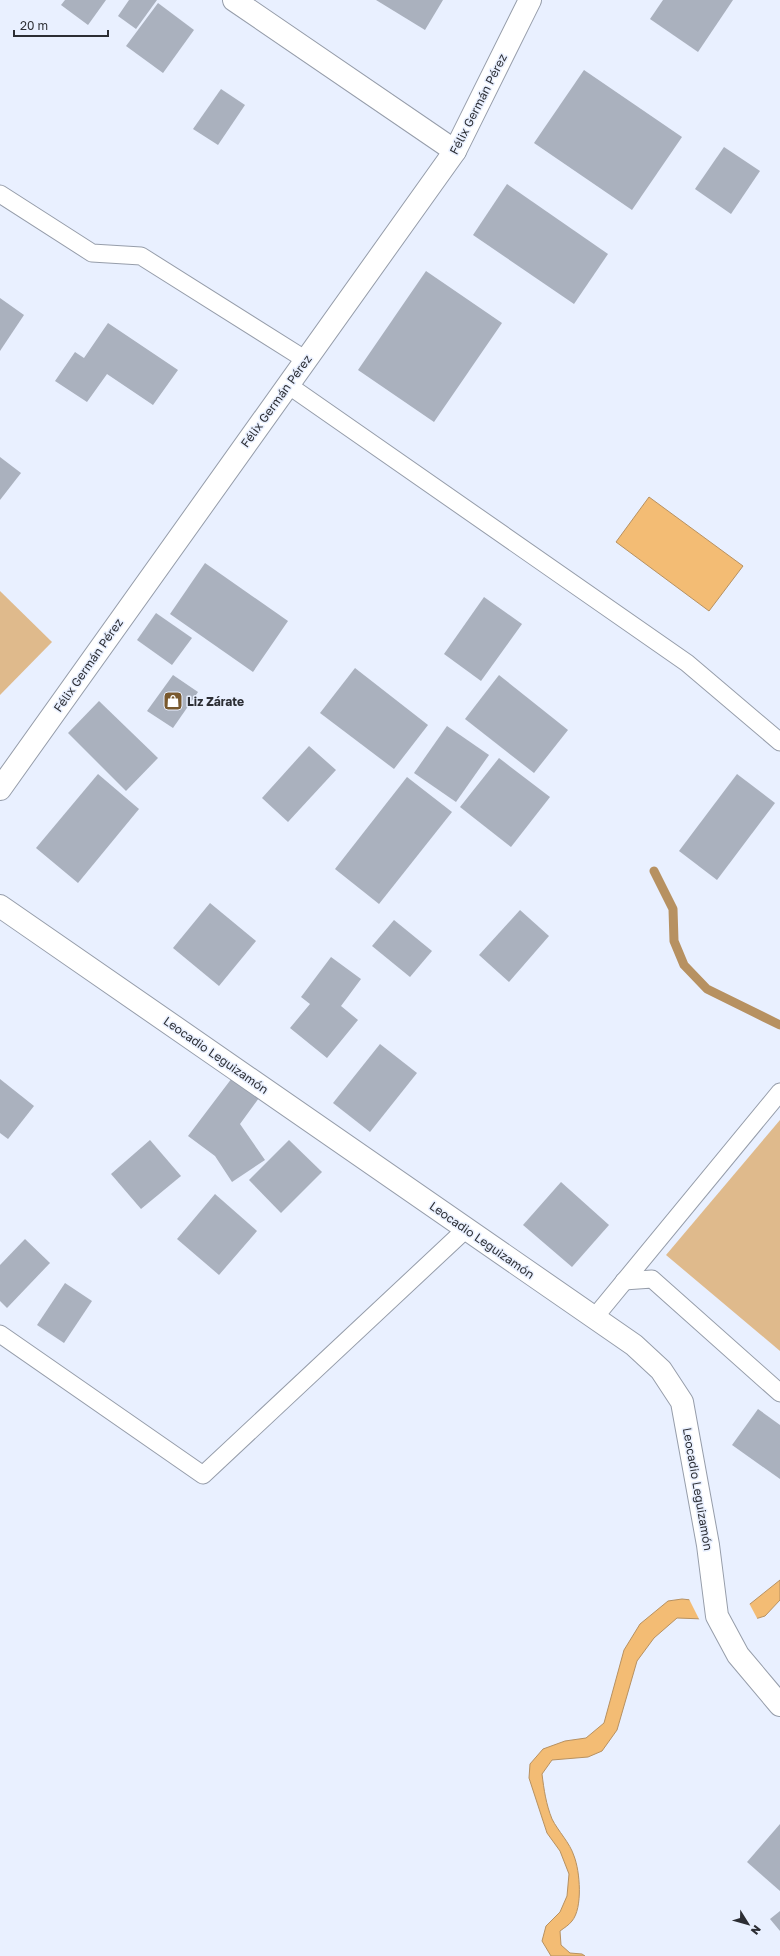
<svg xmlns="http://www.w3.org/2000/svg" width="780" height="1956" viewBox="0 0 780 1956" font-family="'Golos Text',sans-serif">
<rect width="100%" height="100%" fill="#e9f0ff"/>
<g fill="#dfba8c">
<polygon points="0,591 52,642 0,695"/>
<polygon points="780,1120 780,1351 666,1255"/>
</g>
<g fill="#f3bc74" stroke="#b79161">
<polygon points="649,497 743,566 709,611 616,542"/>
<polygon points="780,1580 780,1600 765,1616 752,1620 745,1608"/>
<path d="M682 1599 701 1601 704 1619 677 1618 654 1638 637 1661 617 1730 602 1751 588 1757 552 1760 542 1774C544 1790 546 1804 552 1819 558 1831 570 1843 574 1856 580 1871 583 1908 572 1921 569 1925 564 1928 560 1931L561 1945 570 1953 582 1954 585 1956H551L542 1941 546 1926 560 1912 567 1896 569 1874 560 1851 547 1833 529 1778 530 1764 543 1749 565 1741 586 1738 604 1723 624 1650 640 1624 668 1601Z"/>
</g>
<g fill="#e9f0ff">
<polygon points="688,1597 703,1600 706,1621 700,1621"/>
<polygon points="749,1603 758,1620 752,1622 743,1608"/>
</g>
<g fill="none" stroke-linecap="round" stroke-linejoin="round">
<polyline stroke="#b79161" stroke-width="9" points="654,871 673,909 674,941 684,965 707,989 780,1025"/>
</g>
<g fill="#aab1be">
<polygon points="65,0 106,0 88,25 61,5"/>
<polygon points="129,0 157,0 136,29 118,16"/>
<polygon points="376,0 443,0 425,30"/>
<polygon points="663,0 733,0 698,52 650,19"/>
<polygon points="158,3 194,30 163,73 126,46"/>
<polygon points="584,70 682,137 632,210 534,143"/>
<polygon points="221,89 245,105 218,145 193,129"/>
<polygon points="724,147 760,171 731,214 695,189"/>
<polygon points="507,184 608,254 574,304 473,235"/>
<polygon points="426,271 502,323 434,422 358,370"/>
<polygon points="0,298 24,315 0,351"/>
<polygon points="108,323 178,370 153,405 107,374 87,402 55,381 75,352 84,358"/>
<polygon points="0,457 21,473 0,500"/>
<polygon points="205,563 288,621 253,672 170,614"/>
<polygon points="484,597 522,624 481,681 444,654"/>
<polygon points="156,613 192,638 172,665 137,640"/>
<polygon points="355,668 428,725 394,769 320,713"/>
<polygon points="173,675 198,692 173,728 147,711"/>
<polygon points="499,675 568,730 534,773 465,719"/>
<polygon points="99,701 158,758 126,791 68,733"/>
<polygon points="447,726 489,755 456,802 414,773"/>
<polygon points="309,746 336,770 288,822 262,798"/>
<polygon points="499,758 550,797 511,847 460,807"/>
<polygon points="98,774 139,809 78,883 36,848"/>
<polygon points="737,774 775,803 717,880 679,851"/>
<polygon points="407,777 452,812 379,904 335,869"/>
<polygon points="210,903 256,941 219,986 173,948"/>
<polygon points="520,910 549,936 509,982 479,955"/>
<polygon points="394,920 432,951 410,977 372,946"/>
<polygon points="331,957 361,979 341,1006 358,1020 327,1058 290,1028 310,1004 301,997"/>
<polygon points="380,1044 417,1073 370,1132 333,1103"/>
<polygon points="232,1078 259,1098 240,1124 265,1160 232,1182 215,1156 188,1136"/>
<polygon points="0,1079 34,1106 8,1139 0,1133"/>
<polygon points="150,1140 181,1176 141,1209 111,1174"/>
<polygon points="289,1140 322,1172 281,1213 249,1180"/>
<polygon points="561,1182 609,1225 572,1267 523,1225"/>
<polygon points="215,1194 257,1231 219,1275 177,1239"/>
<polygon points="25,1239 50,1263 7,1308 0,1301 0,1265"/>
<polygon points="65,1283 92,1301 64,1343 37,1325"/>
<polygon points="758,1409 780,1425 780,1479 732,1445"/>
<polygon points="780,1824 780,1891 747,1862"/>
<polygon points="780,1911 780,1931 770,1919"/>
</g>
<g fill="none" stroke-linecap="round" stroke-linejoin="round">
<g stroke="#969daa" stroke-width="19">
<g id="service">
<polyline points="0,194 92,253 141,256 306,360"/>
<polyline points="288,385 687,663 780,742"/>
<polyline points="624,1281 652,1279 780,1393"/>
<polyline points="594,1318 780,1092"/>
<polyline points="0,1334 203,1475 466,1229"/>
</g>
</g>
<g stroke="#969daa" stroke-width="24">
<g id="minor">
<polyline points="234,0 455,151"/>
<polyline points="0,789 455,151 530,0"/>
<polyline points="0,906 634,1345 661,1370 682,1402 708,1545 717,1616 738,1655 780,1705"/>
</g>
</g>
<use href="#service" stroke="#fff" stroke-width="17"/>
<use href="#minor" stroke="#fff" stroke-width="22"/>
</g>
<defs>
<g id="shop-square" transform="scale(1)"><rect x="-9" y="-9" width="18" height="18" rx="4" fill="#79592e" stroke="#e9f0ff"/><path d="M-5-2.5h2.3a2.7 3.5 0 0 1 5.4 0H5L5.5 6h-11ZM-1.5-2.5h3a1.5 2.3 0 0 0-3 0Z" fill="#fff"/></g>
</defs>
<g fill-rule="evenodd">
<use href="#shop-square" x="173" y="701"/>
</g>
<g text-anchor="middle" dominant-baseline="central" stroke-width="3" stroke-linejoin="round" paint-order="stroke">
<g font-size="12" fill="#2c2e34" stroke="#e9f0ff">
<text transform="translate(478 104) rotate(-63)">Félix Germán Pérez</text>
<text transform="translate(276 401) rotate(-54)">Félix Germán Pérez</text>
<text transform="translate(88 665) rotate(-55)">Félix Germán Pérez</text>
<text transform="translate(216 1055) rotate(35)">Leocadio Leguizamón</text>
<text transform="translate(482 1240) rotate(35)">Leocadio Leguizamón</text>
<text transform="translate(698 1489) rotate(80)">Leocadio Leguizamón</text>
</g>
<g font-size="12" font-weight="bold" fill="#2c2e34" stroke="#e9f0ff" text-anchor="start">
<text x="187" y="701">Liz Zárate</text>
</g>
</g>
<g transform="translate(748 1924) rotate(127)" stroke="#e9f0ff" stroke-width="3" paint-order="stroke">
<path d="M0-3L7 15L0 10L-7 15Z" fill="#2c2e34"/>
<text y="-6" font-size="11" font-weight="bold" text-anchor="middle" fill="#2c2e34">N</text>
</g>
<path d="M14 30v6h94v-6" fill="none" stroke="#2c2e34" stroke-width="2"/>
<text x="20" y="30" font-size="12" fill="#2c2e34" stroke="#e9f0ff" stroke-width="3" paint-order="stroke">20 m</text>
</svg>
